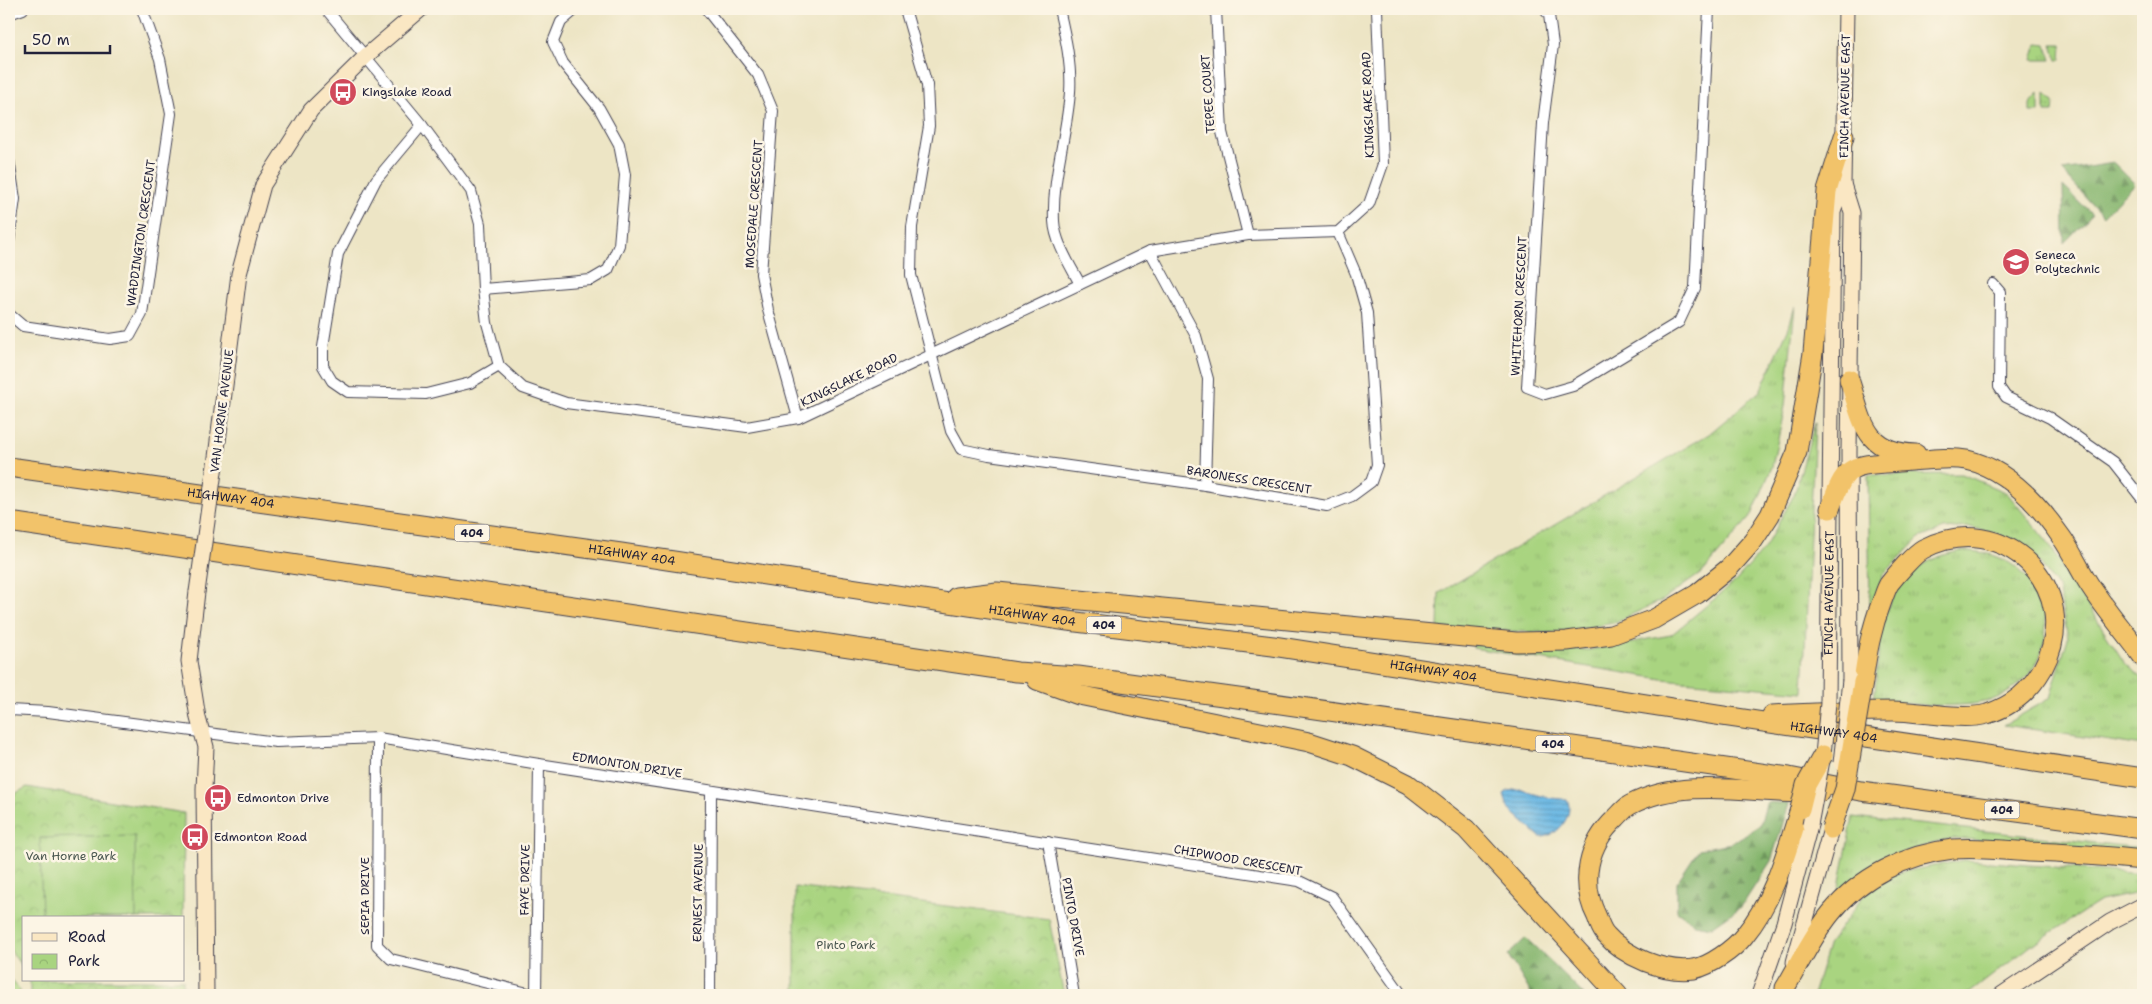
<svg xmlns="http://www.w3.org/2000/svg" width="2152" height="1004" viewBox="0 0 2152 1004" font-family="'Shantell Sans',sans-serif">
<defs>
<pattern id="grass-tufts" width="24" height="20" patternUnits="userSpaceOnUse" patternTransform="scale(1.25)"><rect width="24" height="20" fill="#a9d480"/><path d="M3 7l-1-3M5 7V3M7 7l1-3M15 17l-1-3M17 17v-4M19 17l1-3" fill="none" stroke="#91b670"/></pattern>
<pattern id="forest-firs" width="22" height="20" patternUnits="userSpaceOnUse" patternTransform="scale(1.25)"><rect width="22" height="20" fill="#86b66e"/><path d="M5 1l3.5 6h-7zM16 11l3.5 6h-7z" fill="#6d945c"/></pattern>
<pattern id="park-crowns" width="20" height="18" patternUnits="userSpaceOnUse" patternTransform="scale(1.25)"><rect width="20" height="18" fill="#a9d480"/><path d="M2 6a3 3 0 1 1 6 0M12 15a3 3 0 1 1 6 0" fill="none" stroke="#91b670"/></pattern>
<pattern id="water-rules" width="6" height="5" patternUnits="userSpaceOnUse" patternTransform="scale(1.25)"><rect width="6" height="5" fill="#6ab8e4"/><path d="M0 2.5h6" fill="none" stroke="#5795ba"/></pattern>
</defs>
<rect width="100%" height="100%" fill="#fcf5e5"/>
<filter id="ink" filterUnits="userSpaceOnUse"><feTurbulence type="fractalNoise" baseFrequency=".02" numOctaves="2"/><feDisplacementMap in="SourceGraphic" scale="10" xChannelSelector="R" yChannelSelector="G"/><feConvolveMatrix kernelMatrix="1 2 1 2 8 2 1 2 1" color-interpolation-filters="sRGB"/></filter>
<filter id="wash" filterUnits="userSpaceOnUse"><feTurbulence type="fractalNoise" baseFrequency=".0096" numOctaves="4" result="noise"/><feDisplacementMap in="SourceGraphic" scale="20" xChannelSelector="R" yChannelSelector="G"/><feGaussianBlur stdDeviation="1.12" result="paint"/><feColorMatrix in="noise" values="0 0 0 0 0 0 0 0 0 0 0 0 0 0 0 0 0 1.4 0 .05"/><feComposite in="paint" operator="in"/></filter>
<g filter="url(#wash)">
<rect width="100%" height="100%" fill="#ede5c5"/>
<g fill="url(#grass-tufts)" stroke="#667b5e">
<polygon points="2037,44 2046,45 2051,60 2032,60"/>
<polygon points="2052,44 2062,44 2061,60 2057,60"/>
<polygon points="2039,94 2039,112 2030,112 2030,104"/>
<polygon points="2045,94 2054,102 2053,112 2045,112"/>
<polygon points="1795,306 1785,406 1772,467 1752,515 1703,572 1663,600 1613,623 1556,633 1438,628 1439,593 1709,434 1760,391 1789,327"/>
<polygon points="1815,423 1803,692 1662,679 1473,648 1474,644 1589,650 1671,635 1736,581 1764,549 1794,495"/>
<polygon points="1962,474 2007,493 2048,543 2124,662 2143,680 2143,746 2004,725 2050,698 2068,638 2058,588 2041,564 2020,545 1998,534 1970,527 1944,529 1919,538 1883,575 1870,614 1868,475"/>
<path d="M1963 551C2046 549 2078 652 2005 694 1974 713 1909 703 1874 701 1877 675 1878 641 1885 616 1895 580 1926 555 1963 551Z"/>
<polygon points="1853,817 2143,848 2143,855 1953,838 1907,851 1872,868 1838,891"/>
<polygon points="1964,860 2143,874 2143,892 2100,901 2032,945 1967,995 1813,995 1829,943 1864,895 1887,875"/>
</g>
<g fill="url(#forest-firs)" stroke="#546c54">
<polygon points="2114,163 2135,184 2103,216 2062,171"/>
<polygon points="2063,186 2092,214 2064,243 2064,242"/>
<polygon points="1767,802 1789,804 1771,861 1741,907 1712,927 1695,924 1677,911 1677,882 1699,849 1732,843 1760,825"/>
<polygon points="1526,938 1584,995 1532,995 1508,955"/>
</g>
<g fill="url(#park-crowns)" stroke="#667b5e">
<polygon points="27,787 184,813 183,918 24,918 24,970 9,948 9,797"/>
<polygon points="795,887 1049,919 1064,995 795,995"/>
<polygon points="9,977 20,990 19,995 9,995"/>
<rect x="30" y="980" width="153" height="15"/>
</g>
<polygon fill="#a9d480" stroke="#667b5e" points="135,836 136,918 42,918 40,838"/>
<path fill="url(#water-rules)" stroke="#466d90" d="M1520 789C1533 794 1553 800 1567 799 1575 815 1557 838 1540 837L1508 808 1504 794 1508 791Z"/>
</g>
<g filter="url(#ink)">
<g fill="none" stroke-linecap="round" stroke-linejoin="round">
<g stroke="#403f50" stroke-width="12">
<g id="street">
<polyline points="326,9 422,125 471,191 480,224 483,289 487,323 499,366 523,388 566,403 747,427 798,418 1150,251 1248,235 1338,232 1369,204 1383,164 1377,9"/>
<polyline points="706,9 758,75 773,111 761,274 768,310 798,418"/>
<polyline points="905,9 927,85 929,126 912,227 911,275 951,431 961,449 989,455 1205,485 1327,506 1352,496 1371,482 1377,465 1367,313 1356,274 1338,232"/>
<path d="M1059 9C1065 35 1072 65 1070 92 1067 135 1052 177 1054 221 1055 242 1070 265 1080 284"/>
<polyline points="1216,9 1222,132 1248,235"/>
<polyline points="1544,9 1549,15 1553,45 1543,123 1527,387 1545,394 1573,386 1679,322 1695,288 1709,9"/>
<polyline points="9,14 23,9"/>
<polyline points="422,125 376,180 338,254 323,347 323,366 332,381 348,392 426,394 470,383 499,366"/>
<polyline points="9,160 15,199 9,242"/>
<polyline points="1150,251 1196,336 1208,379 1205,485"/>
<polyline points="1993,284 2000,292 1999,387 2006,397 2050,418 2113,462 2143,500"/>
<polyline points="483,289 591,280 608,270 619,245 625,175 619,144 599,108 563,63 553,42 561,22 576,9"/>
<polyline points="9,314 23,326 110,339 130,336 142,314 171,114 160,59 142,9"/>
<polyline points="9,710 48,712 276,742 378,738 539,764 1299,881 1332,897 1402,995"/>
<polyline points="378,738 377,945 391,959 536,995"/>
<polyline points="1048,842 1074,995"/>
<polyline points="536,995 539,764"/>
<polyline points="710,995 711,791"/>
</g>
</g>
<g stroke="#403f50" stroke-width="17">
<g id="secondary">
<polyline points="1846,9 1843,184 1852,213 1849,453 1850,680"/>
<polyline points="215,465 239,274 263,185 311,110 366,56 421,9"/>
<polyline points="197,592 189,661 198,718 206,747 204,789 206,995"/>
<path id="s1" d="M1828 703 1833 212 1843 184"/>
<polyline points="1794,962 1831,829"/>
<polyline points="1759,995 1784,923 1810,825"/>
<polyline points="2001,995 2110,922 2143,905"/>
</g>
</g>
<g stroke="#403f50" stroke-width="21">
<g id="highway">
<path d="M1849 379C1863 421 1863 452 1916 454"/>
<path id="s2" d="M9 467 621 553 1068 621 1273 646 1723 716 2143 778"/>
<path d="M1830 509C1846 461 1852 466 1899 462 1921 461 1946 456 1967 460 2008 469 2040 506 2062 538 2072 552 2079 569 2089 584 2105 609 2125 632 2143 657"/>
<polyline points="9,522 1017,672 1078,676 1245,699 1789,777 1861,791 2143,829"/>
<polyline points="956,597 997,592 1516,642 1567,641 1611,635 1654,619 1697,594 1729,568 1753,541 1770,515 1797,452 1813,353 1827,191 1844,136"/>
<polyline points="1037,680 1079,695 1309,742 1352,756 1408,784 1466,829 1618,995"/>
<path d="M1772 715C1812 713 1853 711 1893 711 1919 711 1962 721 1987 714 2013 706 2030 691 2043 668 2086 588 2002 507 1923 549 1914 554 1896 575 1889 584 1886 589 1884 596 1882 601 1871 629 1867 653 1863 682"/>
<path d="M1800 809C1786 853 1774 900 1744 936 1734 949 1710 966 1694 969 1664 973 1625 957 1605 934 1602 930 1599 923 1597 917 1579 882 1588 844 1616 818 1620 814 1625 808 1630 805 1675 781 1730 789 1779 792 1792 793 1806 792 1820 792"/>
<path d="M1785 988C1800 963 1813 935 1831 913 1860 877 1907 854 1953 849 1978 847 2004 850 2029 852 2067 853 2105 856 2143 860"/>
</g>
</g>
<use href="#street" stroke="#fff" stroke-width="10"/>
<use href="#secondary" stroke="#fae7c3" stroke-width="15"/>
<use href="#highway" stroke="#f2c36a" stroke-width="19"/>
<g stroke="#403f50" stroke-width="17" stroke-linecap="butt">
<g id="secondary-bridge">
<polyline points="197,592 215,465"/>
<polyline points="1841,763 1850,680"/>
<polyline points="1810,825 1823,755 1828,703"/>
</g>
</g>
<g stroke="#403f50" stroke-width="21" stroke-linecap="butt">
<g id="highway-bridge">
<polyline points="1800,809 1806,785 1823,755"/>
<polyline points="1831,829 1845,789 1863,682"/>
</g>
</g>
<use href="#secondary-bridge" stroke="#fae7c3" stroke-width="15"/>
<use href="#highway-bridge" stroke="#f2c36a" stroke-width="19"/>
</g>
</g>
<defs>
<g id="bus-disc" transform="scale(1.4375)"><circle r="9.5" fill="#d1495b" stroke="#fcf5e5"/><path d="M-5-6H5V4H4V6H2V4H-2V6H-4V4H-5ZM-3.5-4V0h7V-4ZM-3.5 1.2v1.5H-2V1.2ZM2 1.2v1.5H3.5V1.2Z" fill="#fff"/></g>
<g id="university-disc" transform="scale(1.4375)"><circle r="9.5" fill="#d1495b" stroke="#fcf5e5"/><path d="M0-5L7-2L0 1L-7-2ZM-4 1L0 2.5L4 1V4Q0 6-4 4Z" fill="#fff"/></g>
</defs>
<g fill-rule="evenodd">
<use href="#bus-disc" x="343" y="92"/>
<use href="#university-disc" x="2016" y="262"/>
<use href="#bus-disc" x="218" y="798"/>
<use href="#bus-disc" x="195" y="837"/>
</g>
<g text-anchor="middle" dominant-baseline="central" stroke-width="5" stroke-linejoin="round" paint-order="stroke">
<g fill="#fcf5e5" stroke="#63616e" stroke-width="1">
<rect x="454.5" y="524.5" width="35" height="17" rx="4"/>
<rect x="1086.5" y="616.5" width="35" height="17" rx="4"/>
<rect x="1535.5" y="735.5" width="35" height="17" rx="4"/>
<rect x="1984.5" y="801.5" width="35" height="17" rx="4"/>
</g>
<g font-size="11" font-weight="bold" fill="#22223b">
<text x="472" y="533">404</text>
<text x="1104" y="625">404</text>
<text x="1553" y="744">404</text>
<text x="2002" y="810">404</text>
</g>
<g font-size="12" fill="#22223b" stroke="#fcf5e5" text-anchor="start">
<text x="362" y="92">Kingslake Road</text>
<text x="2035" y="255">Seneca<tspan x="2035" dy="14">Polytechnic</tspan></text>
<text x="237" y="798">Edmonton Drive</text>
<text x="214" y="837">Edmonton Road</text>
</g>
<g font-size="12" fill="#22223b" stroke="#fcf5e5">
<text transform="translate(1208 94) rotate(-94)">TEPEE COURT</text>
<text transform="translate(1845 96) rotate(-89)">FINCH AVENUE EAST</text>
<text transform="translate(1368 105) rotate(-92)">KINGSLAKE ROAD</text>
<text transform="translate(754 204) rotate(-86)">MOSEDALE CRESCENT</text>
<text transform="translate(141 233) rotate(-82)">WADDINGTON CRESCENT</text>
<text transform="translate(1519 306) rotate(-87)">WHITEHORN CRESCENT</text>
<text transform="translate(849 380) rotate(-26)">KINGSLAKE ROAD</text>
<text transform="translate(222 411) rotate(-83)">VAN HORNE AVENUE</text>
<text transform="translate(1249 480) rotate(9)">BARONESS CRESCENT</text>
<text stroke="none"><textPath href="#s2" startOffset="224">HIGHWAY 404</textPath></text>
<text stroke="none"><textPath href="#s2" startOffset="629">HIGHWAY 404</textPath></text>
<text stroke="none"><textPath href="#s1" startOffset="110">FINCH AVENUE EAST</textPath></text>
<text stroke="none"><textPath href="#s2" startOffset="1034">HIGHWAY 404</textPath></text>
<text stroke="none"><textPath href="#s2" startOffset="1439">HIGHWAY 404</textPath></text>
<text stroke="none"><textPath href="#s2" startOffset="1844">HIGHWAY 404</textPath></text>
<text transform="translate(627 765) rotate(9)">EDMONTON DRIVE</text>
<text transform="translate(1238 860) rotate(10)">CHIPWOOD CRESCENT</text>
<text transform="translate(525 880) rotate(-89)">FAYE DRIVE</text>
<text transform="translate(698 893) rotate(-89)">ERNEST AVENUE</text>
<text transform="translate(365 896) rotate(-90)">SEPIA DRIVE</text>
<text transform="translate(1073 917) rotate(80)">PINTO DRIVE</text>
</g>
<g font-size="12" fill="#4a5750" stroke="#fcf5e5">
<text x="71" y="856">Van Horne Park</text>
<text x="846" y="945">Pinto Park</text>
</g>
</g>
<rect width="2152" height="1004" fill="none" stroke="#fcf5e5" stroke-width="30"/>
<rect x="22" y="916" width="162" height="65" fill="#fcf5e5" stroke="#a5a1a1"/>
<rect x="32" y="933" width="25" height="8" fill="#fae7c3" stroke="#a5a1a1"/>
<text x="68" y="942" font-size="15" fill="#22223b">Road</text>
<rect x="32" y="954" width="25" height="15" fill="url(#park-crowns)" stroke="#a5a1a1"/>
<text x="68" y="966" font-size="15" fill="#22223b">Park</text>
<path d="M25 45v8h85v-8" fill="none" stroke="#22223b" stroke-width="2.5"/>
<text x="32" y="45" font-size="15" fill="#22223b" stroke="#fcf5e5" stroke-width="4" paint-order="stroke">50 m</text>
</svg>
